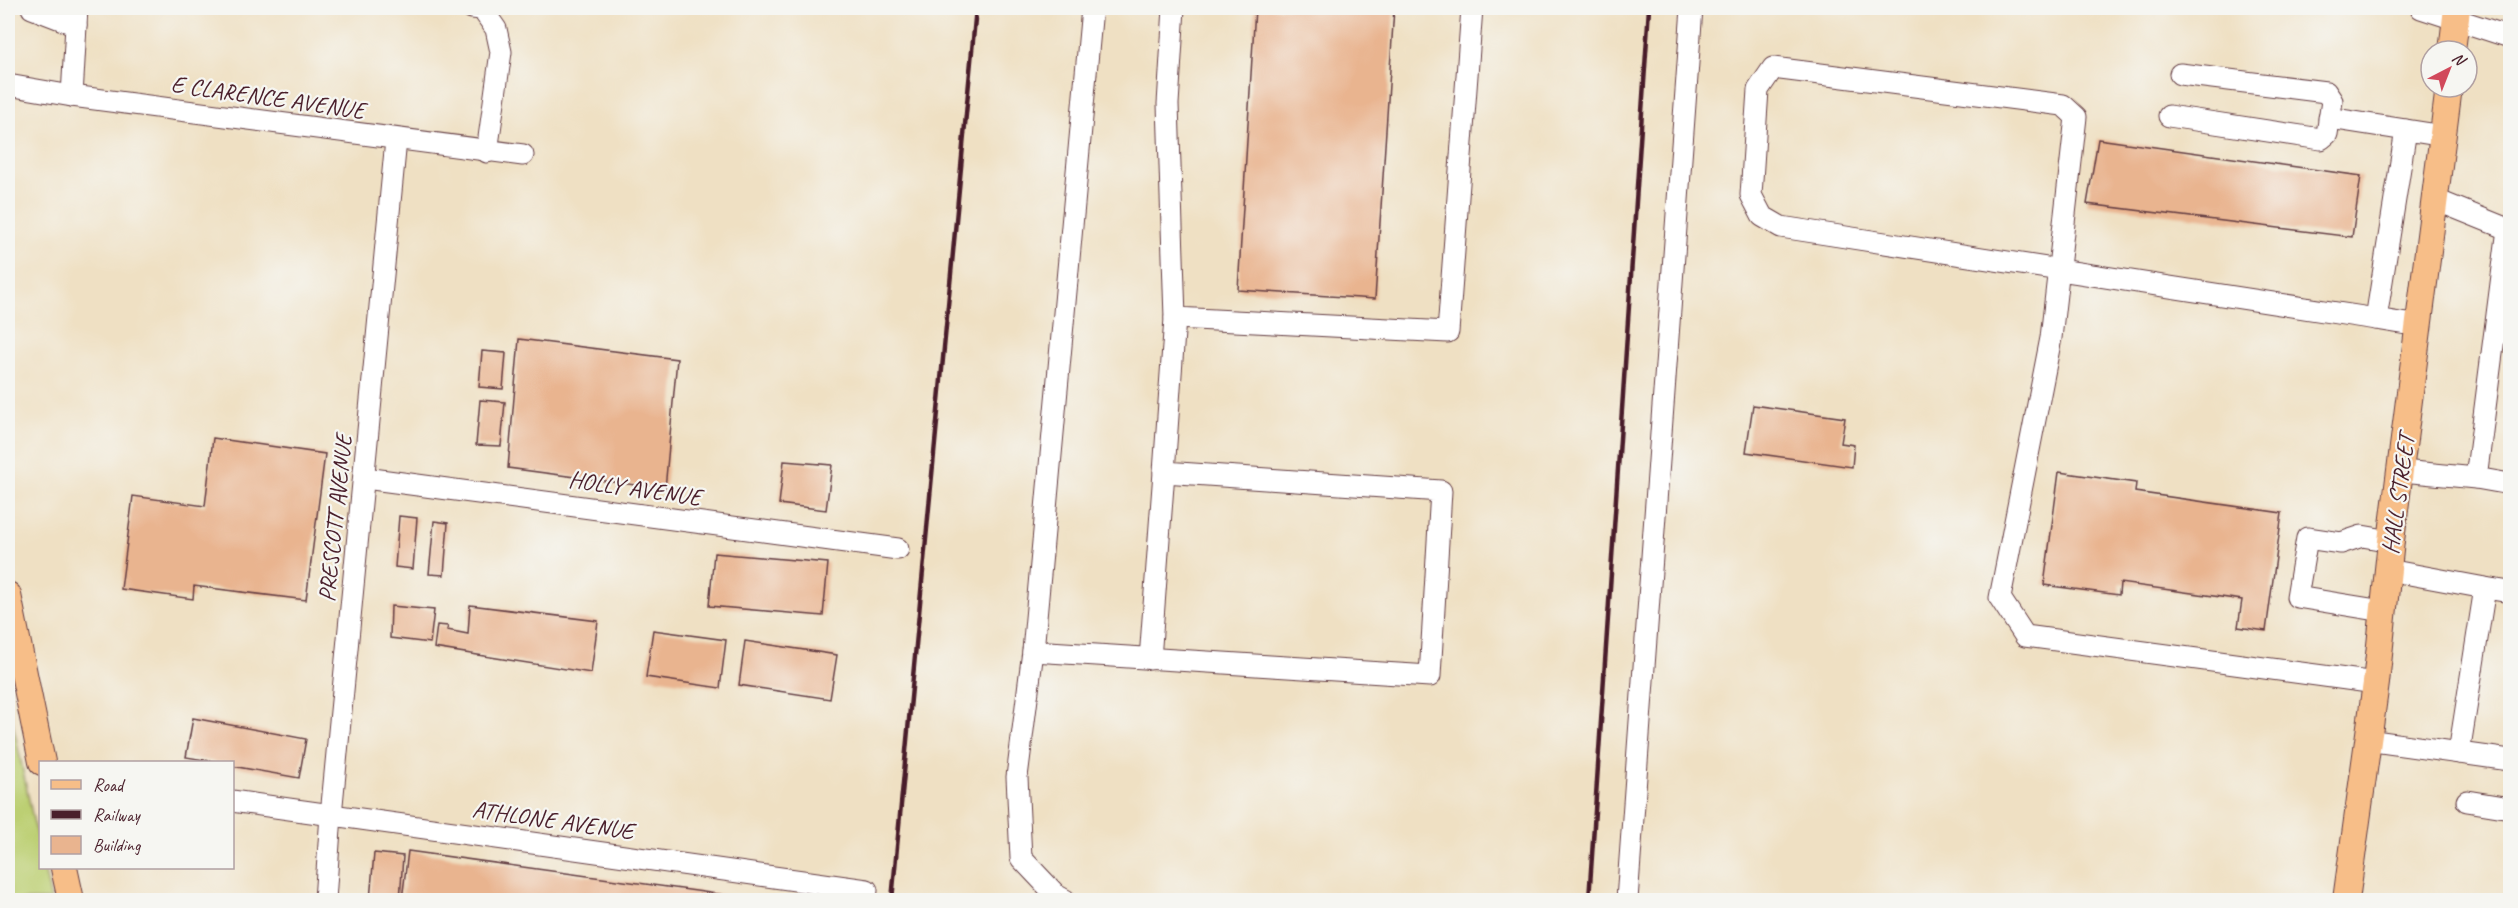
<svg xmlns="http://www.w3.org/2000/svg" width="2518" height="908" viewBox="0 0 2518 908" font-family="Caveat,sans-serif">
<rect width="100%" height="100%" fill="#f6f6f2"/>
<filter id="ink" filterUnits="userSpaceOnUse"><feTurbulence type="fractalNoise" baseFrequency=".0167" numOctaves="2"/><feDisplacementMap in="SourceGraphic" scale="12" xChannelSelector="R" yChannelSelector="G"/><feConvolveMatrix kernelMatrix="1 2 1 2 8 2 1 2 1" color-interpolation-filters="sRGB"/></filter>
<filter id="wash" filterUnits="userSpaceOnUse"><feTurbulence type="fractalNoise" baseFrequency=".008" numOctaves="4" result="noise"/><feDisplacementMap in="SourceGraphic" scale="24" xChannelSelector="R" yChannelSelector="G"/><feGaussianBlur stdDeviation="1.35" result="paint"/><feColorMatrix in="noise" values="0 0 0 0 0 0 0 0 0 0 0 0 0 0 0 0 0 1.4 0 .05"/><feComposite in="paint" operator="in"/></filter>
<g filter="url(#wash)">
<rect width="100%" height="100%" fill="#efe0c3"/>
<polygon fill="#bccf72" stroke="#83774e" stroke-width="1.5" points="8,700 40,852 40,868 44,868 51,900 8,900"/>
<g id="blocks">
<g fill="#e9b48f">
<polygon points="1255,8 1394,8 1375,299 1238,290"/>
<polygon points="2098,139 2361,176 2352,237 2087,204"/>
<polygon points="519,339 677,359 665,489 508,468"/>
<polygon points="482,351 506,353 503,389 479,387"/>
<polygon points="480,400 505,402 501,446 476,445"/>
<polygon points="1753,405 1845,418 1841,443 1854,445 1852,467 1746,452"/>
<polygon points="213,438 325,454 306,600 194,586 193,599 121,589 133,496 205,506"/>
<polygon points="784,461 832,465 826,510 779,504"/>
<polygon points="2059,472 2136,483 2135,492 2282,513 2266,631 2238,627 2242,600 2120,583 2119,595 2044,585"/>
<polygon points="399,516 417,518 413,569 395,567"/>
<polygon points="434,521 448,523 444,575 429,574"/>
<polygon points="714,553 828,563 823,616 709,606"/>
<polygon points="470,605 598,621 591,673 434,648 437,625 448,626 447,630 468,634"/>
<polygon points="391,606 434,610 430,643 390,638"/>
<polygon points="653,630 726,640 720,688 646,677"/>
<polygon points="745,641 837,655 830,699 739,685"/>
<polygon points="2509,700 2510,700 2510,722 2506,721"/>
<polygon points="193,718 306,739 299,778 232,766 232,762 216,762 186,757"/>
<polygon points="408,851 754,899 753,900 402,900"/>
<polygon points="374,853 403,856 400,900 370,900"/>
</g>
</g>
</g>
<g filter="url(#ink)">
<use href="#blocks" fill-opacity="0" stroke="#633c42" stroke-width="1.5"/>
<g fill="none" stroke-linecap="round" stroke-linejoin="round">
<g stroke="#633c42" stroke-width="23">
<g id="minor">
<polyline points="32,8 76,25"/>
<polyline points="472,8 482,9 496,29 501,52 487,152"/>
<polyline points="1174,8 1168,104 1175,318 1448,332 1472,8"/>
<polyline points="2421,8 2510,37"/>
<polyline points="8,85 72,96 523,155"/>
<polyline points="72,96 77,8"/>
<polyline points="2169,116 2321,139 2327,134 2332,101 2326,92 2180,74"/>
<polyline points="2329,118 2406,130"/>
<polyline points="2436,200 2510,230"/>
<polyline points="2419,326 2376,319 2406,130 2444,136"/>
<polyline points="2402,471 2476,478 2508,229"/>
<polyline points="365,478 898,549"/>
<polyline points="2476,478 2510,484"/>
<polyline points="2388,570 2485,588"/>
<polyline points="2383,611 2297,597 2307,538 2341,543 2362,536 2391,541"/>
<polyline points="1033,651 1430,676 1441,491 1164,472 1175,318"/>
<polyline points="1150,659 1164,472"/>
<polyline points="2376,683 2025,636 2000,598 2051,338 2076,117 2063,105 1773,68 1758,90 1751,195 1762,216 1781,227 2376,319"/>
<polyline points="2367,740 2510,760"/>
<polyline points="2459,753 2485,588 2510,592"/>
<polyline points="232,801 867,890 866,900"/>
<polyline points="2467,801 2510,808"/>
<polyline points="325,900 331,815 396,140"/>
<polyline points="1065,900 1056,895 1021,858 1017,777 1033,651 1092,8"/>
<polyline points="1627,900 1692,8"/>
</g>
</g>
<g stroke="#633c42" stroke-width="28">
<g id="major">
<polyline points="2452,51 2457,8"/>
<polyline points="8,595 42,762"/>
<polyline points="64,868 71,900"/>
<polyline points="2346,900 2376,683 2391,541 2449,87"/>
</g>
</g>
<use href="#minor" stroke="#fff" stroke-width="21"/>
<use href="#major" stroke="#f7be88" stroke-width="26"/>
<g stroke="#4a1f2b" stroke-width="4.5">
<polyline points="892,900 976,8"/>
<polyline points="1589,900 1649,8"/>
</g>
</g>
</g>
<g text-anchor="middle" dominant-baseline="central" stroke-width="4.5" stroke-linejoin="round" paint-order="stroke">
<g font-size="24" fill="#4a1f2b" stroke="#f6f6f2">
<text transform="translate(268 97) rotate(8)">E CLARENCE AVENUE</text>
<text transform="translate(635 488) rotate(8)">HOLLY AVENUE</text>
<text transform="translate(2398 494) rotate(-82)">HALL STREET</text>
<text transform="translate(335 518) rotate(-84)">PRESCOTT AVENUE</text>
<text transform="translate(553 820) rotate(8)">ATHLONE AVENUE</text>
</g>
</g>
<rect width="2518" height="908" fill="none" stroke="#f6f6f2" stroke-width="30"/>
<rect x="39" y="761" width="195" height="108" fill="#f6f6f2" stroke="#b1a0a2" stroke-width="1.5"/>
<rect x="51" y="780" width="30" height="9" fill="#f7be88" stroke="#b1a0a2" stroke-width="1.5"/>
<text x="93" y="791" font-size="18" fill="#4a1f2b">Road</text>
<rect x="51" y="810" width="30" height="9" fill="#4a1f2b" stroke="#b1a0a2" stroke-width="1.5"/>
<text x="93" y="821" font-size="18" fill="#4a1f2b">Railway</text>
<rect x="51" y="836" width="30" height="18" fill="#e9b48f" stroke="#b1a0a2" stroke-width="1.5"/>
<text x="93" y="851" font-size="18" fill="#4a1f2b">Building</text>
<g transform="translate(2449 69) rotate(42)"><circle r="28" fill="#f6f6f2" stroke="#b1a0a2" stroke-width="1.5"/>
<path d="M0-4.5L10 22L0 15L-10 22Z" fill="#d1495b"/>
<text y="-9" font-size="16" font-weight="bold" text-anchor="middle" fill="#4a1f2b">N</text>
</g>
</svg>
